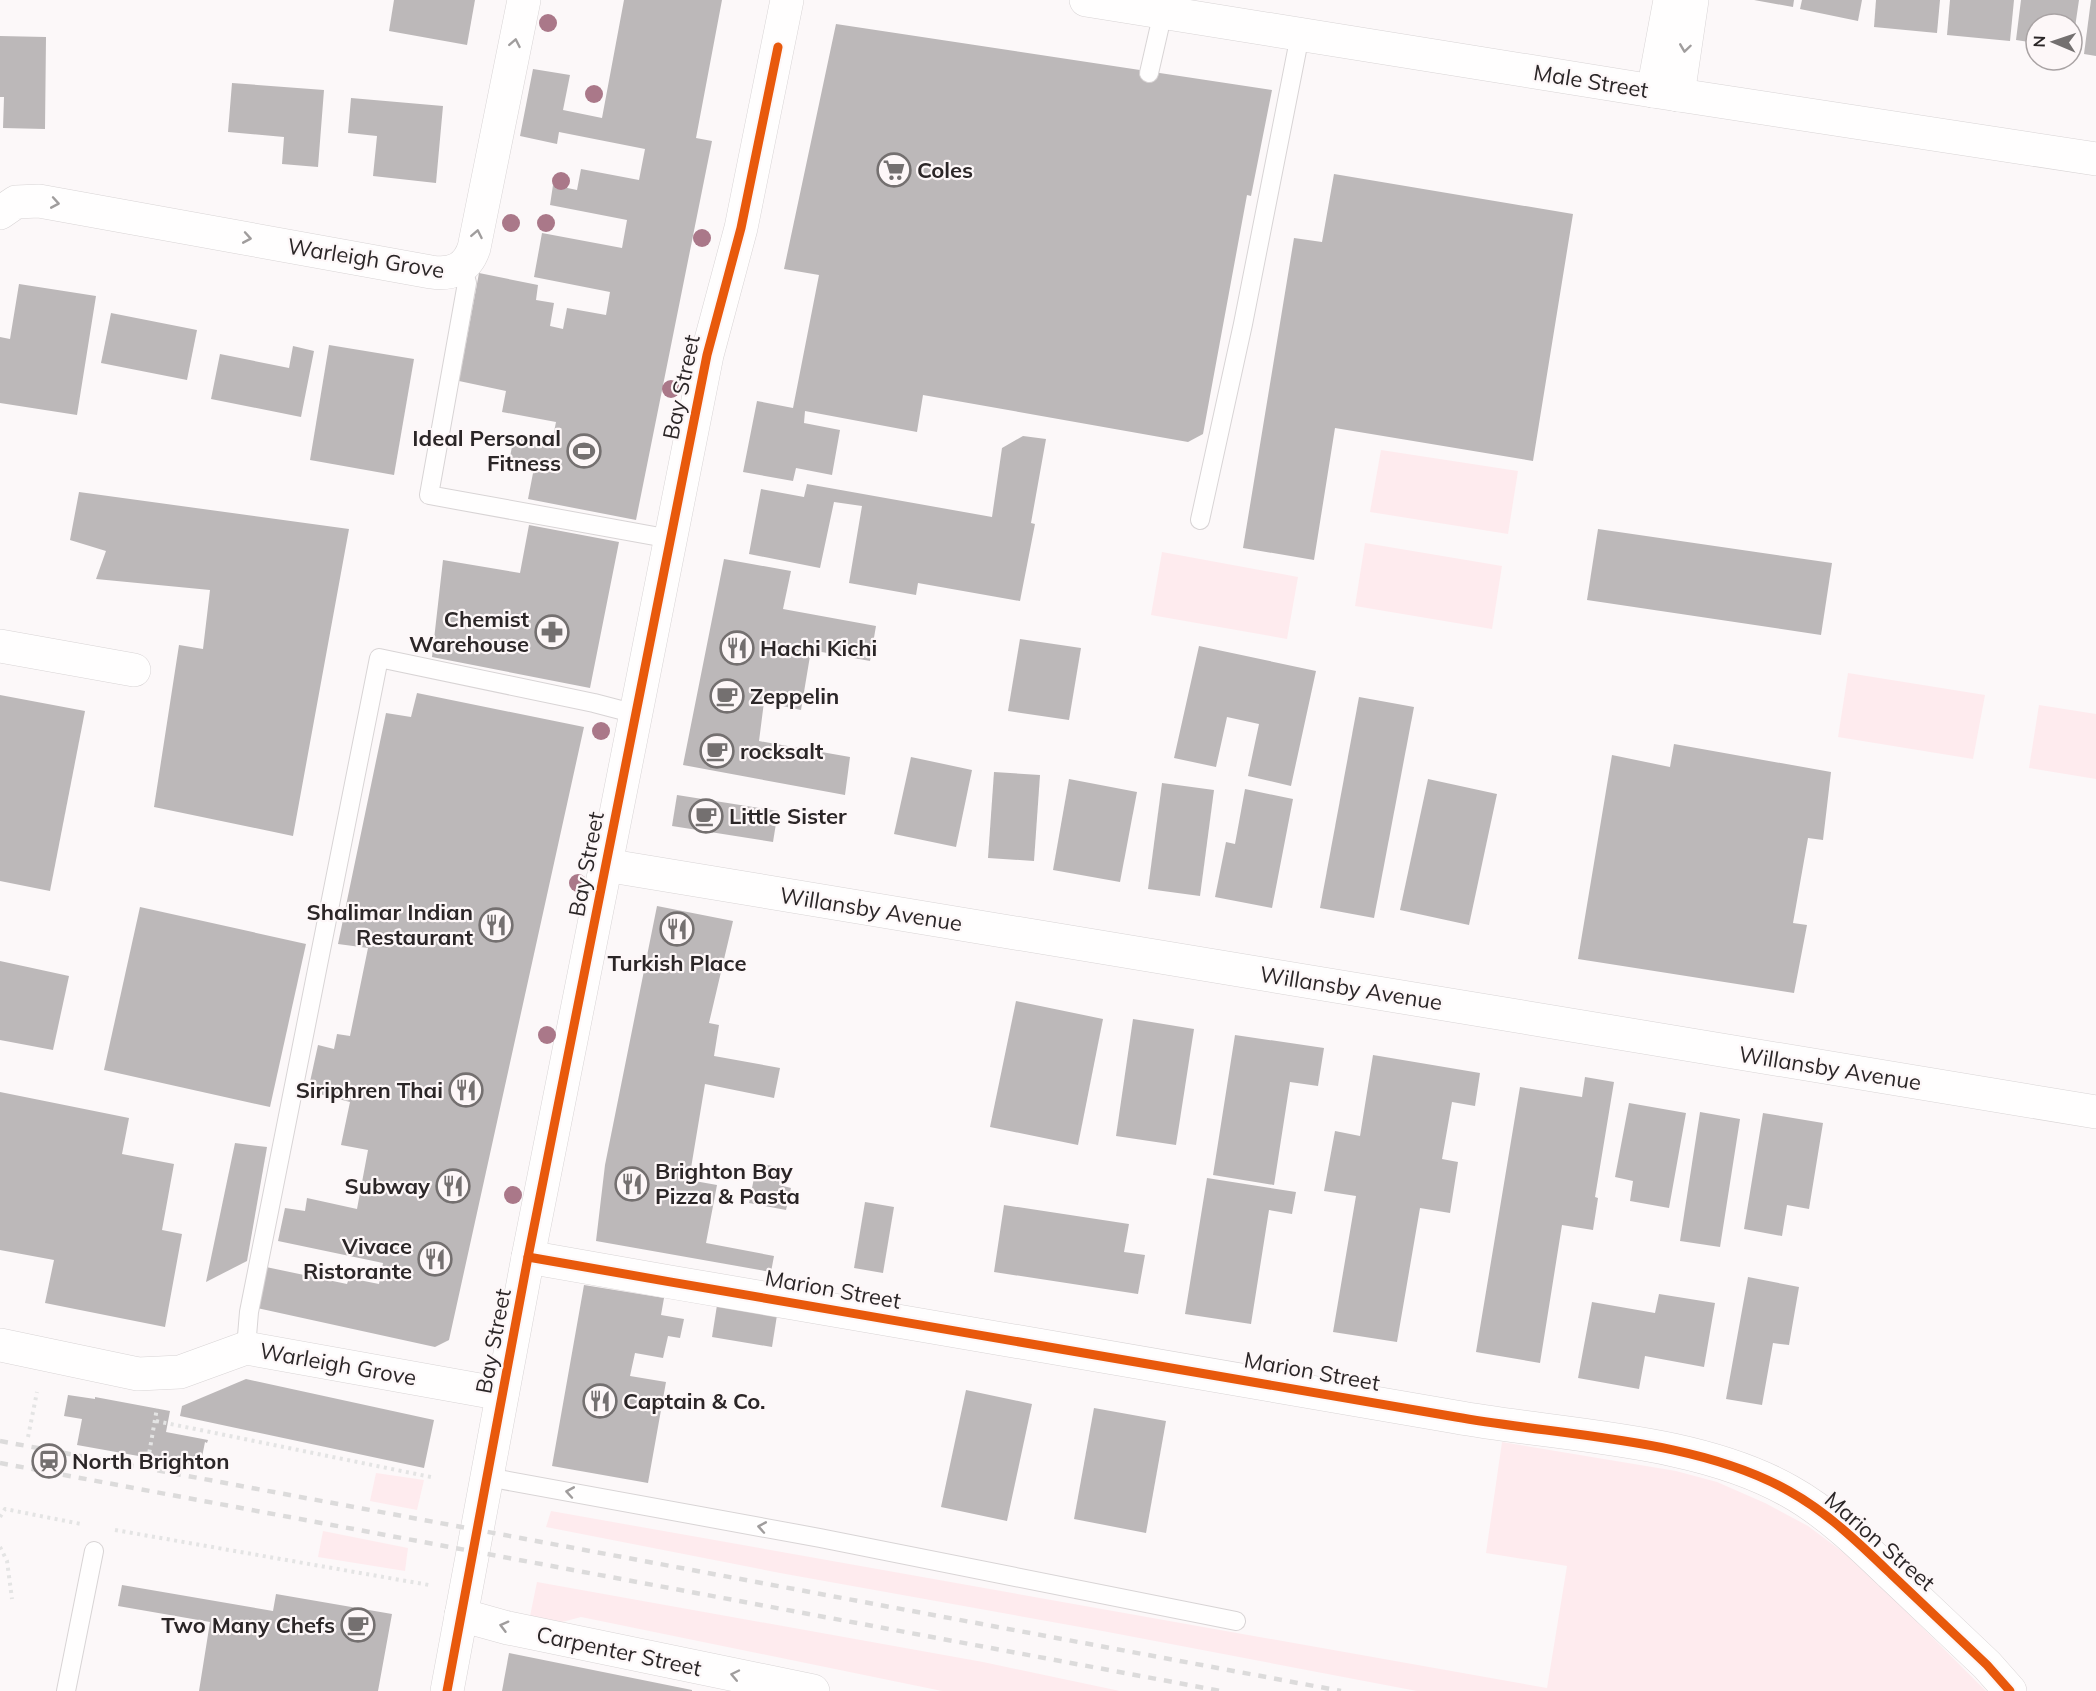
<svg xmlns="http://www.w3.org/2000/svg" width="2096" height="1691" viewBox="0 0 2096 1691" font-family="Mulish,sans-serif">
<rect width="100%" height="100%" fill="#fcf8f9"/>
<g fill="#feebee">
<polygon points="1381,450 1518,471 1508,534 1370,512"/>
<polygon points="1365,543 1502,566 1492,629 1355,606"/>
<polygon points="1162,552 1298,577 1287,639 1151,615"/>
<polygon points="1848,673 1985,695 1973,759 1838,737"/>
<polygon points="2039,705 2096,714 2096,779 2029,768"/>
<polygon points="1502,1442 1676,1471 1717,1482 1765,1503 1808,1526 1859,1564 1986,1691 1417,1691 1108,1632 780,1573 546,1527 551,1511 1547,1688 1567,1566 1486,1553"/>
<polygon points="376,1473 424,1480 417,1510 370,1501"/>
<polygon points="323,1531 408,1548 405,1571 318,1557"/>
<polygon points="537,1582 983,1662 1120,1691 942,1691 581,1617 551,1625 529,1621"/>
</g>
<g fill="#bcb8b9">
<polygon points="394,0 475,0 467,45 389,31"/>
<polygon points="624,0 722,0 696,138 712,141 636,520 528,499 534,468 509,463 514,435 552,442 556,422 502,412 506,391 459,381 479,273 538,285 536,300 554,303 550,326 563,329 567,308 606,315 610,292 534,277 542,233 622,248 627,220 550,205 553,185 577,190 581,169 639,180 645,149 559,132 557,144 520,136 533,69 570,75 563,110 602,118"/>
<polygon points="1754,0 1794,0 1793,7"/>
<polygon points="1802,0 1862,0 1858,21 1800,9"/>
<polygon points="1876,0 1940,0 1937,33 1874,27"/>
<polygon points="1950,0 2014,0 2010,41 1947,35"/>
<polygon points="2021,0 2079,0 2073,41 2072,24 2036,24 2036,43 2016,40"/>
<polygon points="2091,0 2096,0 2096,56 2084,54"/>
<polygon points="836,24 1272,90 1251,196 1247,195 1203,434 1188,442 923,395 917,432 805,411 804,423 840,430 832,475 796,468 793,481 743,472 757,401 793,408 819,275 784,269"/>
<polygon points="0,36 46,37 45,129 3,128 4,97 0,97"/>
<polygon points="232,83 324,90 318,167 282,164 284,137 228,132"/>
<polygon points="351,98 443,106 436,183 373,176 377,136 348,133"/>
<polygon points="1334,174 1573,214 1533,461 1335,428 1314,560 1243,548 1294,238 1322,242"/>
<polygon points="19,284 96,296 77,415 0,403 0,337 10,339"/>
<polygon points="111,313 197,330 187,380 101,363"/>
<polygon points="329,345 414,359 394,475 310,460"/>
<polygon points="293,346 314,351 301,417 211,399 220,354 289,368"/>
<polygon points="1023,436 1046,439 1031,523 1035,524 1020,601 918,583 916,595 849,583 862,506 834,502 820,568 749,554 761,489 804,497 807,484 992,517 1002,448"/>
<polygon points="79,492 349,529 293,836 154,807 179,645 203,649 210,590 96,579 106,551 70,540"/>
<polygon points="529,525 619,542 590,688 432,657 443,560 520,573"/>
<polygon points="1598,529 1832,563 1821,635 1587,600"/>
<polygon points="724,559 791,571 783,609 876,626 870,661 811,650 801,710 764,702 759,741 850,757 845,795 683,765"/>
<polygon points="1020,639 1081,648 1069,720 1008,711"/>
<polygon points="1199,646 1316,671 1291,786 1248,776 1259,724 1227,717 1216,767 1174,758"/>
<polygon points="417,693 584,727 449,1340 435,1347 257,1308 266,1267 347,1284 349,1278 379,1284 383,1263 278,1241 285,1208 305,1211 307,1198 357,1209 368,1150 341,1145 350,1102 308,1091 318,1045 334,1049 337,1034 350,1036 368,948 338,944 386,713 411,717"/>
<polygon points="0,695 85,711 50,891 0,881"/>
<polygon points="1359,697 1414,707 1374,918 1320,908"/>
<polygon points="1674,744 1831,772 1823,840 1808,838 1793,923 1807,925 1794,993 1578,959 1612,755 1670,767"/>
<polygon points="911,757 972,770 956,847 894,834"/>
<polygon points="994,772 1040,775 1034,861 988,858"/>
<polygon points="1069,779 1137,792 1120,882 1053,870"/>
<polygon points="1428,779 1497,794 1469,925 1400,910"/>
<polygon points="1162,783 1214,790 1200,896 1148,889"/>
<polygon points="1245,789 1293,799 1272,908 1215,897 1226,842 1235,844"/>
<polygon points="677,795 778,811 773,842 672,826"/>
<polygon points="657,906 733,921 709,1023 719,1025 714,1056 780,1068 774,1098 705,1084 689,1180 717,1185 706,1243 774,1256 771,1272 596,1241 605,1165"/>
<polygon points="140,907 306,944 270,1107 104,1070"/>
<polygon points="0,961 69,976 53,1050 0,1040"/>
<polygon points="1016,1001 1103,1019 1078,1145 990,1127"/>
<polygon points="1133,1019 1194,1029 1176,1145 1116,1136"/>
<polygon points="1235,1035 1324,1048 1318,1086 1290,1082 1274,1185 1213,1175"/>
<polygon points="1373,1055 1480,1073 1475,1106 1452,1102 1442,1159 1458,1162 1450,1213 1420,1208 1397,1342 1333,1332 1356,1196 1324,1191 1335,1131 1360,1136"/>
<polygon points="1585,1077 1614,1082 1595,1197 1598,1198 1593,1230 1562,1225 1540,1363 1476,1352 1520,1087 1582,1097"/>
<polygon points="0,1092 129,1118 122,1154 174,1164 162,1230 182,1234 165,1327 45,1303 54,1260 0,1250"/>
<polygon points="1629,1103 1686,1113 1669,1208 1630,1201 1633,1181 1615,1177"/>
<polygon points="1700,1112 1740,1119 1720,1247 1680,1241"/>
<polygon points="1763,1113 1823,1123 1809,1209 1787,1205 1782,1236 1744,1229"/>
<polygon points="235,1143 267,1147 247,1261 206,1282"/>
<polygon points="757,1163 783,1168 779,1185 791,1188 786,1210 749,1203"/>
<polygon points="1207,1178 1296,1192 1292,1214 1269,1210 1251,1324 1185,1314"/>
<polygon points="865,1202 894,1207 883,1273 854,1268"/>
<polygon points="1004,1205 1129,1224 1124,1252 1145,1255 1138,1294 994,1272"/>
<polygon points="1748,1277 1799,1287 1789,1345 1773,1343 1762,1405 1726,1399"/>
<polygon points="584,1285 664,1298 661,1315 684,1319 680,1338 668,1336 663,1358 635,1353 630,1376 666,1382 648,1483 552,1466"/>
<polygon points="1659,1294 1715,1303 1704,1367 1645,1356 1639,1389 1578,1378 1592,1302 1655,1313"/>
<polygon points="717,1305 777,1315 772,1347 712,1337"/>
<polygon points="246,1379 434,1420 424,1468 180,1416 182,1406"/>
<polygon points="966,1390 1032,1404 1007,1521 941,1507"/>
<polygon points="68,1395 95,1399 95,1397 170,1411 166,1432 208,1440 207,1443 205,1442 200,1467 77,1445 82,1419 64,1416"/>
<polygon points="1094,1408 1166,1421 1146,1533 1074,1519"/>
<polygon points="122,1585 273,1611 276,1594 392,1614 378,1691 199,1691 210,1622 118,1606"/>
<polygon points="509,1653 692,1690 692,1691 502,1691"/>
</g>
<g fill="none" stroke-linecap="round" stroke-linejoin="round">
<g stroke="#d8d4d5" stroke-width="20">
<g id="lane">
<polyline points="1149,73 1163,12"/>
<polyline points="463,268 467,283 429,495 671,539"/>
<polyline points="1200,520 1243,324 1300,35"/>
<polyline points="246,1348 249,1312 379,658 594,703 636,714"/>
<polyline points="487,1477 820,1538 1236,1621"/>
<polyline points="66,1691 94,1551"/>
</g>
</g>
<g stroke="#d8d4d5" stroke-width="34">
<g id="street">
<polyline points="1086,0 1653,91 2096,159"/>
<polyline points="1653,91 1670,0"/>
<polyline points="1678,95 1692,0"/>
<path d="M0 213 16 202 39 201 431 272C452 275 467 269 474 248L524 0"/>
<polyline points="0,646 134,670"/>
<polyline points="605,865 2096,1112"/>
<path d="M528 1257C837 1312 1147 1361 1456 1417 1561 1436 1696 1438 1789 1491 1827 1512 1860 1544 1891 1574 1923 1604 1955 1635 1987 1665L2010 1691"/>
<polyline points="0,1345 138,1374 180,1372 246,1348 502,1394"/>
<polyline points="461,1615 508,1628 813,1691"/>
</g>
</g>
<g stroke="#d8d4d5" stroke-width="34">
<polyline id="secondary" points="447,1691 528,1257 707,355 741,228 787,0"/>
</g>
<g stroke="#e4e4e4" stroke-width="4" stroke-dasharray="3 4.5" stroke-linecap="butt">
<polyline points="156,1421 431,1477"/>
<polyline points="28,1437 37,1392"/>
<polyline points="148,1460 157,1408"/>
<polyline points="0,1517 5,1509 81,1524"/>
<polyline points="115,1530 429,1585"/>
<polyline points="0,1547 7,1561 12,1599"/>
</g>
<use href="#lane" stroke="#fffefe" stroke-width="18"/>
<use href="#street" stroke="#fffefe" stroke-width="33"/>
<use href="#secondary" stroke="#fffefe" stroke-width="33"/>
<g stroke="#dcdbdb" stroke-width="4.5" stroke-dasharray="8 8" stroke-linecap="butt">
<polyline points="0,1441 1341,1691"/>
<polyline points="0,1463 1221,1691"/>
</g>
<g stroke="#fdf7f8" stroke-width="13">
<g id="cycleway">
<path d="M528 1257C837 1312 1147 1361 1456 1417 1561 1436 1696 1438 1789 1491 1827 1512 1860 1544 1891 1574 1923 1604 1955 1635 1987 1665L2010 1691"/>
<polyline points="447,1691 528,1257 707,355 741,228 778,47"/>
</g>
</g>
<use href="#cycleway" stroke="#e8590c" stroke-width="9"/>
</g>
<g fill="#aa7889">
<circle cx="548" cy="23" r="9"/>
<circle cx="594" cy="94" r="9"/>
<circle cx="561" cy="181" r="9"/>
<circle cx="511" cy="223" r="9"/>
<circle cx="546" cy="223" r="9"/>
<circle cx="702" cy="238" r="9"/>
<circle cx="671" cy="389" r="9"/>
<circle cx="601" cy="731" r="9"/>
<circle cx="578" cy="883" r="9"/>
<circle cx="547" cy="1035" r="9"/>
<circle cx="513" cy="1195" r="9"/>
</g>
<defs><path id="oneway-chevron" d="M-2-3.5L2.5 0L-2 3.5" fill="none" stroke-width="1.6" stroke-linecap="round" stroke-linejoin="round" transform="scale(1.5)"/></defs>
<g stroke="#a09d9d">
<use href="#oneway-chevron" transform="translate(515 43) rotate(-79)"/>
<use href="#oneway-chevron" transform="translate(1685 48) rotate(98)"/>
<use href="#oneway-chevron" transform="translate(55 203) rotate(10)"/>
<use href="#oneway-chevron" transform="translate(477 234) rotate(-79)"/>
<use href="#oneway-chevron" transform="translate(247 238) rotate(10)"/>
<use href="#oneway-chevron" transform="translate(570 1492) rotate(-170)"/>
<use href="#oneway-chevron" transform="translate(762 1527) rotate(-170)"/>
<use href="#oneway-chevron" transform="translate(504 1626) rotate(-165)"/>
<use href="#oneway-chevron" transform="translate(735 1675) rotate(-168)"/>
</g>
<defs>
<g id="supermarket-ring" transform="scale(1.725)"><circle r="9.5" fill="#fdf7f8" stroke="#747070" stroke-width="1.5"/><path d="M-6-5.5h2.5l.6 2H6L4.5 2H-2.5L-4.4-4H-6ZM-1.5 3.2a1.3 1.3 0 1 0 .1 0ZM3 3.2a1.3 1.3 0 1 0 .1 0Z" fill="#747070"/></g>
<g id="stadium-ring" transform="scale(1.725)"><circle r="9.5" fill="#fdf7f8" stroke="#747070" stroke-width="1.5"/><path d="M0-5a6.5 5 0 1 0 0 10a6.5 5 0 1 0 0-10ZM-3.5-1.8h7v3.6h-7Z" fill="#747070"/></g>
<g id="pharmacy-ring" transform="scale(1.725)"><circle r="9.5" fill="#fdf7f8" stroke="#747070" stroke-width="1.5"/><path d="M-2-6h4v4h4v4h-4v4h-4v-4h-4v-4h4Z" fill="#747070"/></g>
<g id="restaurant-ring" transform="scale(1.725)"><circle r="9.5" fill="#fdf7f8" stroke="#747070" stroke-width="1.5"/><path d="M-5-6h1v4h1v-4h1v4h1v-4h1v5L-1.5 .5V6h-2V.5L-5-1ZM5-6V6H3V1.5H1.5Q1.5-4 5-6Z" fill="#747070"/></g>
<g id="cafe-ring" transform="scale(1.725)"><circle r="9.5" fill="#fdf7f8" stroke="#747070" stroke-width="1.5"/><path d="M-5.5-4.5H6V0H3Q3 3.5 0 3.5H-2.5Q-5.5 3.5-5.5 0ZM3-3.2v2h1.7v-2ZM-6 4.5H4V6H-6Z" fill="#747070"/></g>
<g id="station-ring" transform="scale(1.725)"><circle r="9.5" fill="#fdf7f8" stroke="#747070" stroke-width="1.5"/><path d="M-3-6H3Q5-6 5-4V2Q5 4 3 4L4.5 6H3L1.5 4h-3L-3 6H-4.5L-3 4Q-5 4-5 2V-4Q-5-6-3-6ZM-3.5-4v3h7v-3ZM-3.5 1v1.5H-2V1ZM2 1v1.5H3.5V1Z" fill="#747070"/></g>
</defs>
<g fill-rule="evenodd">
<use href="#supermarket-ring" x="894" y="170"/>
<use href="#stadium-ring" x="584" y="451"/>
<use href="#pharmacy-ring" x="552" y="632"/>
<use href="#restaurant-ring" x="737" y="648"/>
<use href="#cafe-ring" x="727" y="696"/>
<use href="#cafe-ring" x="717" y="751"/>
<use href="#cafe-ring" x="706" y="816"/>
<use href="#restaurant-ring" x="496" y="925"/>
<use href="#restaurant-ring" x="677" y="929"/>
<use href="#restaurant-ring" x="466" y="1090"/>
<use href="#restaurant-ring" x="632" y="1184"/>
<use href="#restaurant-ring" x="453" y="1186"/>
<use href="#restaurant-ring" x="435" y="1259"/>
<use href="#restaurant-ring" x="600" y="1401"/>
<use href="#station-ring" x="49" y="1461"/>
<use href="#cafe-ring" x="358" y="1625"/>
</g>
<g text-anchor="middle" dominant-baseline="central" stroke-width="4.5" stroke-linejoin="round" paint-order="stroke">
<g font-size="22" fill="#2b2627" stroke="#fdf7f8">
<text transform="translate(1591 81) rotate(9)">Male Street</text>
<text transform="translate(366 258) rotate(9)">Warleigh Grove</text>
<text transform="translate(681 387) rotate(-78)">Bay Street</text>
<text transform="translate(586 864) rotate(-79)">Bay Street</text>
<text transform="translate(871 909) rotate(9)">Willansby Avenue</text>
<text transform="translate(1351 988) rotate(9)">Willansby Avenue</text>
<text transform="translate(1830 1068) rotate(9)">Willansby Avenue</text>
<text transform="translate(833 1289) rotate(10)">Marion Street</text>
<text transform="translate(493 1341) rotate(-79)">Bay Street</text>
<text transform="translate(338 1364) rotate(10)">Warleigh Grove</text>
<text transform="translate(1312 1371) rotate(10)">Marion Street</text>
<text transform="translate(1880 1541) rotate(41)">Marion Street</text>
<text transform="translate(619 1651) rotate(12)">Carpenter Street</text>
</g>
<g font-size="22" font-weight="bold" fill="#2b2627" stroke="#fdf7f8" text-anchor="start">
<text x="917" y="170">Coles</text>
<text x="561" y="438" text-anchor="end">Ideal Personal<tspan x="561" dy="25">Fitness</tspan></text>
<text x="529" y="619" text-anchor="end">Chemist<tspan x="529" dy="25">Warehouse</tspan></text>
<text x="760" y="648">Hachi Kichi</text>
<text x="750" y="696">Zeppelin</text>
<text x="740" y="751">rocksalt</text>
<text x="729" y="816">Little Sister</text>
<text x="473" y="912" text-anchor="end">Shalimar Indian<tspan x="473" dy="25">Restaurant</tspan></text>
<text x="677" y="963" text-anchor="middle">Turkish Place</text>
<text x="443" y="1090" text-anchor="end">Siriphren Thai</text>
<text x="655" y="1171">Brighton Bay<tspan x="655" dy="25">Pizza &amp; Pasta</tspan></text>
<text x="430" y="1186" text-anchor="end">Subway</text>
<text x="412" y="1246" text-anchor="end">Vivace<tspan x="412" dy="25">Ristorante</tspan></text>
<text x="623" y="1401">Captain &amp; Co.</text>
<text x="72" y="1461">North Brighton</text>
<text x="335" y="1625" text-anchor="end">Two Many Chefs</text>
</g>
</g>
<g transform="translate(2054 42) rotate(272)"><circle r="28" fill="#fdf7f8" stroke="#a9a3a4" stroke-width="1.5"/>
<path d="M0-4.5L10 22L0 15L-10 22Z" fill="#747070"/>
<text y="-9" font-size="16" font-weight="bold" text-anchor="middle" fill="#2b2627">N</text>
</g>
</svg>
